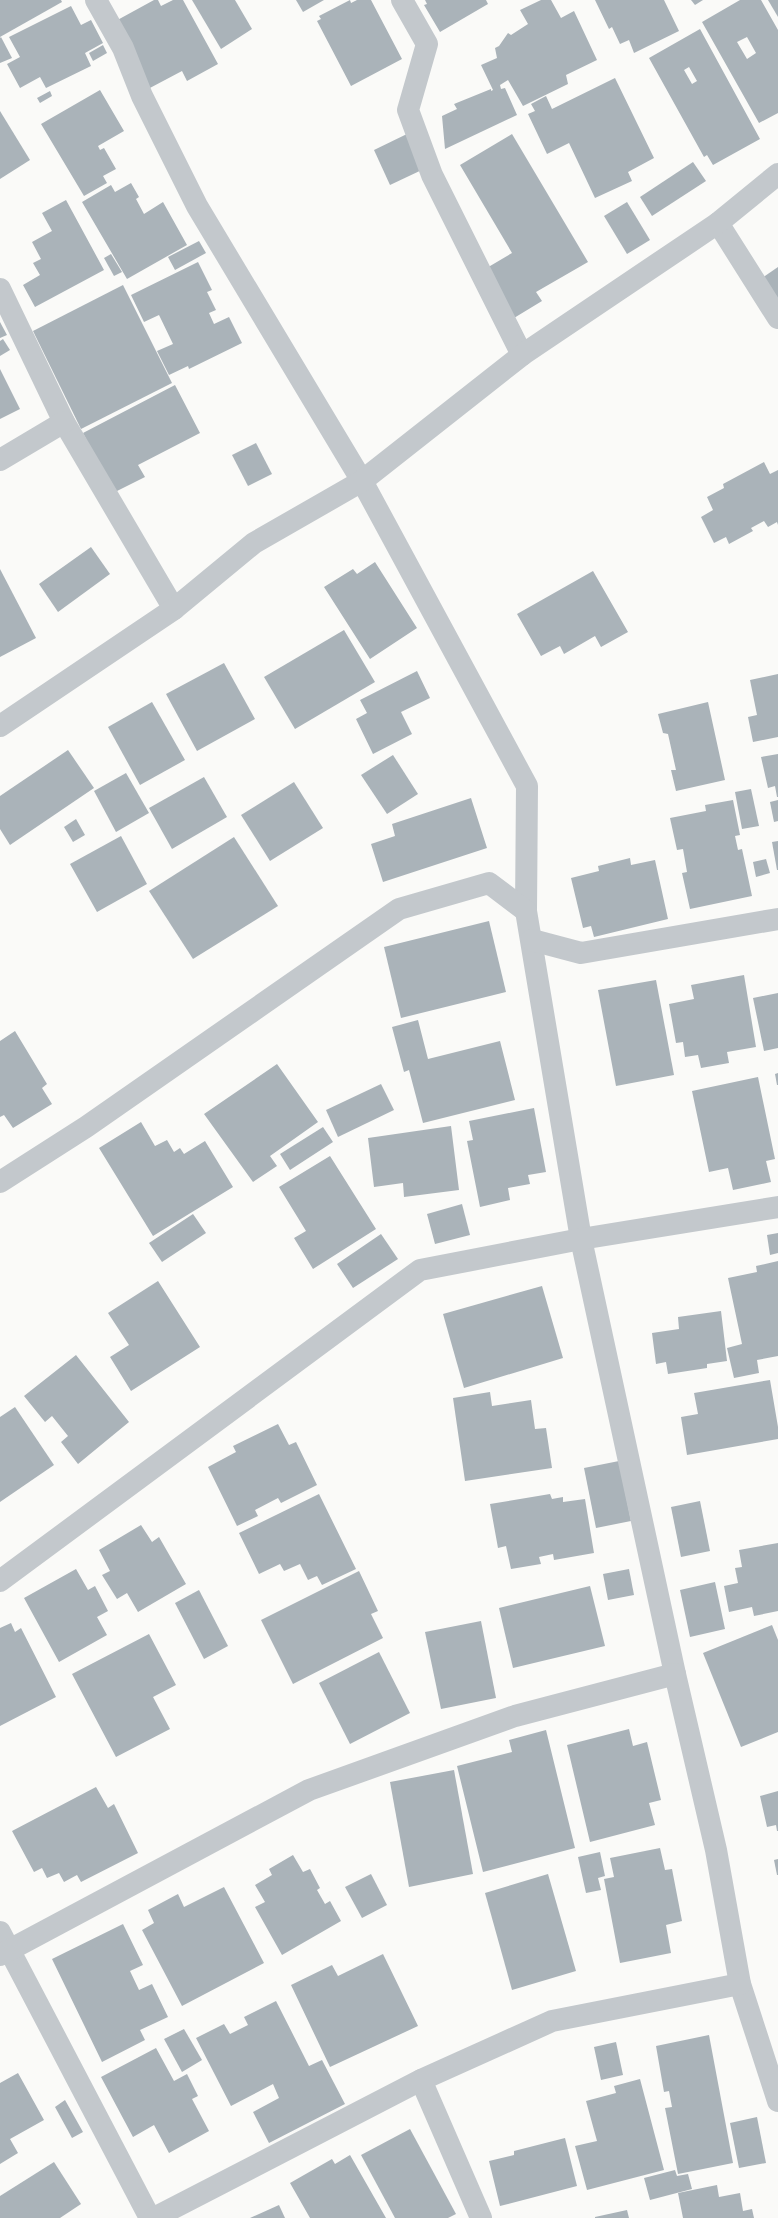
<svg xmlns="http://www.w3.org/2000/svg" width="778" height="2218" viewBox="0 0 778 2218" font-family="Signika,sans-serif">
<rect width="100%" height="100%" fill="#fafaf8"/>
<g fill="#aab3b9" fill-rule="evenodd">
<polygon points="0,0 61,0 62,2 0,37"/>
<polygon points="154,0 158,0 161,6 173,0 183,0 218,64 187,81 182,71 148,89 112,23"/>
<polygon points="192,0 235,0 252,29 221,49"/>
<polygon points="296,0 324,0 303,12"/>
<polygon points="350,0 351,3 357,0 371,0 402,59 351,86 317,21 321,19 319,16"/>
<polygon points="425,0 486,0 488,4 440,32 424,5 427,4"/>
<polygon points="541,0 551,0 561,18 574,11 597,60 566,75 568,84 523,106 508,80 500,85 501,89 505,88 517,115 445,149 442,116 457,109 454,104 491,89 491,91 493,90 481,65 497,58 495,48 499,46 508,33 511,35 528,24 520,10"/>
<polygon points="595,0 664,0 679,31 634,53 629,40 620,44 612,27 609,29"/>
<polygon points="691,0 703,0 695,5"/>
<path d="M740 0H761L778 30V113L759 123 702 22ZM747 37 756 53 747 59 737 42Z"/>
<polygon points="768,0 778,0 778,17"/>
<polygon points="71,6 81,25 91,20 103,43 85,53 91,66 46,88 40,77 20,88 7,64 20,57 9,37"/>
<path d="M700 29 760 139 713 165 707 155 704 157 649 58ZM689 67 697 81 692 84 684 70Z"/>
<polygon points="1,37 12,58 0,63 0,38"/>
<polygon points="103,45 107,53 93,61 89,53"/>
<polygon points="615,78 654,158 628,172 632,181 595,198 569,143 547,154 528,114 535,111 531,104 546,96 552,109"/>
<polygon points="100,90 124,131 98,146 100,150 104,148 116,169 103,176 107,183 84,196 41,124"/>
<polygon points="50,91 52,96 40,103 37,98"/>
<polygon points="0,111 30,160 0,179"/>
<polygon points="409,133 426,168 390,185 374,150"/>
<polygon points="512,134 588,262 536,292 542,301 514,318 485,269 512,253 460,165"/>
<polygon points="693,162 706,181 652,216 640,197"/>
<polygon points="131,183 139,197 136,199 144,214 163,202 187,245 127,279 82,202 111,185 115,192"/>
<polygon points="66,200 104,270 35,307 23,285 40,275 33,263 41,259 32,242 52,231 42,213"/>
<polygon points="627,202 650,240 627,254 604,216"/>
<polygon points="199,241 206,253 175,270 168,257"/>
<polygon points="111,254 122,272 114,276 104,258"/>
<polygon points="198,262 212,290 207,292 216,310 209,313 214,324 229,317 242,343 189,369 188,366 169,375 157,351 173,344 159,315 144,322 131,295"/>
<polygon points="778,267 778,299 762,278"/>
<polygon points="123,285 172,383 81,429 33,331"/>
<polygon points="0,322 7,335 0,338"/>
<polygon points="3,339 10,350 0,356 0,341"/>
<polygon points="0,369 20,409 0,419"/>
<polygon points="175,385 200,433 138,465 145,477 113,493 83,433"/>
<polygon points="256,443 272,474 248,486 232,455"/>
<polygon points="764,462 770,474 778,470 778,525 777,522 768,527 764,521 751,528 753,531 729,544 726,537 714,543 701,517 713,510 707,497 724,488 723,484"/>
<polygon points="91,547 110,574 58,612 39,584"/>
<polygon points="375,562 417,628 370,659 324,587 353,569 357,574"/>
<polygon points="0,569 36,638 0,657"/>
<polygon points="593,571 628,632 601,647 595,636 564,654 560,646 541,656 517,614"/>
<polygon points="344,630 375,682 295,729 264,677"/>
<polygon points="224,663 255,719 197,751 166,694"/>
<polygon points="417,671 430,698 401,712 412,734 373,754 356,719 367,713 360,700"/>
<polygon points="778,674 778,737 753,742 748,717 757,715 750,680"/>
<polygon points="152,702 185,760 140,785 108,727"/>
<polygon points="708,702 725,780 676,791 671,770 676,770 668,734 663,733 658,714"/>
<polygon points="68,750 94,788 10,845 0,829 0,796"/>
<polygon points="778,754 778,797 777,797 775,786 768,788 761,757"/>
<polygon points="393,755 418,794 387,814 361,775"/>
<polygon points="126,773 149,813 116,832 94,791"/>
<polygon points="204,777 227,817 172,849 149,808"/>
<polygon points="294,782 323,828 270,861 241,815"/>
<polygon points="751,789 759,826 742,829 735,792"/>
<polygon points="471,798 487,848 383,882 371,844 395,836 392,824"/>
<polygon points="733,800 740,835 735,836 738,850 742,849 752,896 690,909 682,873 687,872 683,849 677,850 670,818 706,811 705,805"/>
<polygon points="778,800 778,821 774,822 770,802"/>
<polygon points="76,819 85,835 73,842 64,827"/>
<polygon points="121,836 147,884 97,912 70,864"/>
<polygon points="234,837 278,906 193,959 149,891"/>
<polygon points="778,841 778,870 777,870 772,842"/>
<polygon points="630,858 631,865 655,860 668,919 594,937 591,926 583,928 571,878 599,871 598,866"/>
<polygon points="766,859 770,873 756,877 753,862"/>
<polygon points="489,921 506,992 401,1018 384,947"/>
<polygon points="744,975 756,1047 727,1052 729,1063 701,1068 698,1055 685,1057 683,1042 676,1043 669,1004 694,999 691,985"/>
<polygon points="656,980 674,1075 616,1086 598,990"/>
<polygon points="778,993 778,1048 764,1051 753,998"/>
<polygon points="418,1020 428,1059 500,1041 515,1100 423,1123 409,1070 404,1072 392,1027"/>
<polygon points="15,1031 47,1084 42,1088 52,1104 13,1128 4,1115 0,1117 0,1041"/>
<polygon points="277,1064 318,1122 270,1156 277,1166 253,1182 204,1114"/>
<polygon points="778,1073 778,1085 777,1085 775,1074"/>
<polygon points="758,1077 775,1159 766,1161 771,1182 733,1190 728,1168 709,1172 692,1091"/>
<polygon points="381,1084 394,1110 338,1137 326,1110"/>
<polygon points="534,1108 546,1172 528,1175 530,1184 508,1188 510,1200 480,1207 467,1141 473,1140 469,1121"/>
<polygon points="141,1122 155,1146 167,1140 174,1152 180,1148 184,1154 205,1141 233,1187 153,1236 99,1148"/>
<polygon points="451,1126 459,1190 404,1197 403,1183 374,1187 368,1138"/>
<polygon points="323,1127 333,1142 290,1170 280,1154"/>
<polygon points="330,1156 376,1229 313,1269 294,1238 306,1231 279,1187"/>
<polygon points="462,1204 470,1235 435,1244 427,1214"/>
<polygon points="193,1214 206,1233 162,1262 149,1243"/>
<polygon points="778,1233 778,1253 770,1255 767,1235"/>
<polygon points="381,1234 398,1259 353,1288 337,1264"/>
<polygon points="778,1261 778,1356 757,1360 759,1373 734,1378 727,1348 742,1344 728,1278 757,1272 756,1266"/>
<polygon points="158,1281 200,1347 131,1391 110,1357 129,1345 108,1313"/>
<polygon points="542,1286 563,1358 464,1388 443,1314"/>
<polygon points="721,1311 727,1361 707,1364 707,1368 668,1374 666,1362 656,1364 652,1333 679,1329 678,1317"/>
<polygon points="76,1355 129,1422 78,1464 61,1442 68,1436 52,1416 45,1422 24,1396"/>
<polygon points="770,1380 778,1427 778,1439 687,1455 681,1417 698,1414 694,1393"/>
<polygon points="490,1392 492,1406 531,1400 535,1429 546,1428 552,1468 465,1481 453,1398"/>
<polygon points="15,1407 54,1465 0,1502 0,1417"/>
<polygon points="278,1424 289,1445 296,1442 317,1485 281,1503 278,1498 255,1510 258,1516 237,1526 208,1467 236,1452 233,1446"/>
<polygon points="619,1461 631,1521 596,1528 584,1468"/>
<polygon points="319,1494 356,1569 322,1585 317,1576 308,1580 300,1564 284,1571 280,1564 259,1574 239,1533"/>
<polygon points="550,1494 552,1499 563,1497 563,1502 585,1499 594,1553 554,1560 553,1554 539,1557 541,1564 511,1569 506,1546 498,1548 490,1504"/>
<polygon points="700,1501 710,1551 681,1557 671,1507"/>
<polygon points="141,1525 152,1542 159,1537 186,1584 138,1612 127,1593 117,1599 102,1575 110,1571 99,1550"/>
<polygon points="778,1543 778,1611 754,1616 752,1607 729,1612 724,1586 738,1583 735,1568 742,1567 739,1550"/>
<polygon points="76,1569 88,1590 95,1586 108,1611 97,1617 107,1635 59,1662 24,1598"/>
<polygon points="629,1569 634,1595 608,1600 603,1574"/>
<polygon points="359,1571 378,1611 371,1614 383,1638 293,1684 261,1620"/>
<polygon points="715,1582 725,1629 690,1637 680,1590"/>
<polygon points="590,1586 605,1646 513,1668 499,1608"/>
<polygon points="199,1590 228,1646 204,1659 175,1603"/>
<polygon points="481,1621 496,1698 441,1709 425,1632"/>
<polygon points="11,1623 15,1632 21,1628 56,1697 0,1726 0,1628"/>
<polygon points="772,1625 778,1640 778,1732 741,1747 703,1653"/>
<polygon points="149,1634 176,1685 153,1697 170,1729 116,1757 72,1674"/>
<polygon points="379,1652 410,1713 350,1744 319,1683"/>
<polygon points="629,1729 633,1746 647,1742 661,1800 649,1803 655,1825 590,1842 567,1745"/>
<polygon points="546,1730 575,1848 483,1872 457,1766 512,1752 509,1740"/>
<polygon points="454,1770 473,1874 409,1887 390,1782"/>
<polygon points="96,1787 108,1808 114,1804 138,1853 81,1882 77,1875 64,1882 59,1873 47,1878 42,1868 34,1872 12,1831"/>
<polygon points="778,1791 778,1831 777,1831 776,1825 767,1827 760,1796"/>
<polygon points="660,1848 665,1870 672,1869 682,1921 666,1925 671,1953 620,1963 604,1879 614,1877 610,1858"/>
<polygon points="600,1852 605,1876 598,1878 601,1890 586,1893 578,1857"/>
<polygon points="293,1855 303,1872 310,1869 320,1888 317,1890 325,1904 330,1901 341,1921 282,1955 255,1907 265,1902 255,1885 272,1875 269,1869"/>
<polygon points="778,1859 778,1875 777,1875 774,1860"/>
<polygon points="371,1874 387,1905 362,1918 345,1887"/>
<polygon points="548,1874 576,1971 512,1990 485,1893"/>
<polygon points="224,1887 264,1963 182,2006 142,1930 154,1923 148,1910 178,1894 184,1907"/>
<polygon points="123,1924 143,1965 130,1971 139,1990 152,1984 168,2017 140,2030 145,2040 102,2062 52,1959"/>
<polygon points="383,1954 418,2026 330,2067 291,1985 332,1965 338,1976"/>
<polygon points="276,2001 309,2066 322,2060 345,2104 269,2143 253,2112 279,2098 273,2084 231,2106 196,2038 224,2024 230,2034 248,2025 244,2017"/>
<polygon points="184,2029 202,2060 182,2072 164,2039"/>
<polygon points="709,2035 733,2163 678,2174 665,2108 672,2107 669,2091 664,2092 656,2046"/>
<polygon points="616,2042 623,2075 601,2080 594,2047"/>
<polygon points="156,2048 174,2081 187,2074 198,2096 192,2099 209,2131 169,2153 154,2125 133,2137 101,2077"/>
<polygon points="18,2073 44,2120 10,2139 18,2153 0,2164 0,2083"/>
<polygon points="640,2079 664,2170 587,2190 575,2146 597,2141 586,2101 616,2093 614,2086"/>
<polygon points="65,2100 83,2132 72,2138 55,2107"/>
<polygon points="757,2117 766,2163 739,2168 730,2123"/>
<polygon points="410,2129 456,2214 448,2218 395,2218 361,2155"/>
<polygon points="565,2138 577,2186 500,2206 489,2161 514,2155 514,2151"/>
<polygon points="350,2155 386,2218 310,2218 290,2183 332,2159 335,2164"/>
<polygon points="54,2162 81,2204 60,2218 0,2218 0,2196"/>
<polygon points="675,2170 677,2176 688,2174 692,2189 650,2200 644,2178"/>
<polygon points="717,2185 719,2197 740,2193 743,2211 752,2209 754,2218 683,2218 678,2193"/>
<polygon points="279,2205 285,2218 250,2218"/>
<polygon points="627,2210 629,2218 595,2218 595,2217"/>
</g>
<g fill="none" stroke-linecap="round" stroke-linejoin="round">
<g stroke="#c3c8cc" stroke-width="22">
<polyline points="96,0 123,48 142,96 197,206 362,481 527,786 526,911 581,1239 675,1674 716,1850 740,1984 778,2101"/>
<polyline points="402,0 427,44 408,110 432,175 522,355"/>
<polyline points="718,223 778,318"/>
<polyline points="0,289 64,422 174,609"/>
<polyline points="0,460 64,422"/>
<polyline points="0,726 174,609 254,543 362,481 522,355 718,223 778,174"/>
<polyline points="532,940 581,953 778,919"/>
<polyline points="0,1182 86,1127 399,909 489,883 526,911"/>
<polyline points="0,1581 420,1270 581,1239 778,1207"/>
<polyline points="0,1932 150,2218"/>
<polyline points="0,1955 309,1790 515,1716 675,1674"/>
<polyline points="421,2080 481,2218"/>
<polyline points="154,2218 421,2080 552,2021 740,1984"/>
</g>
</g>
</svg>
